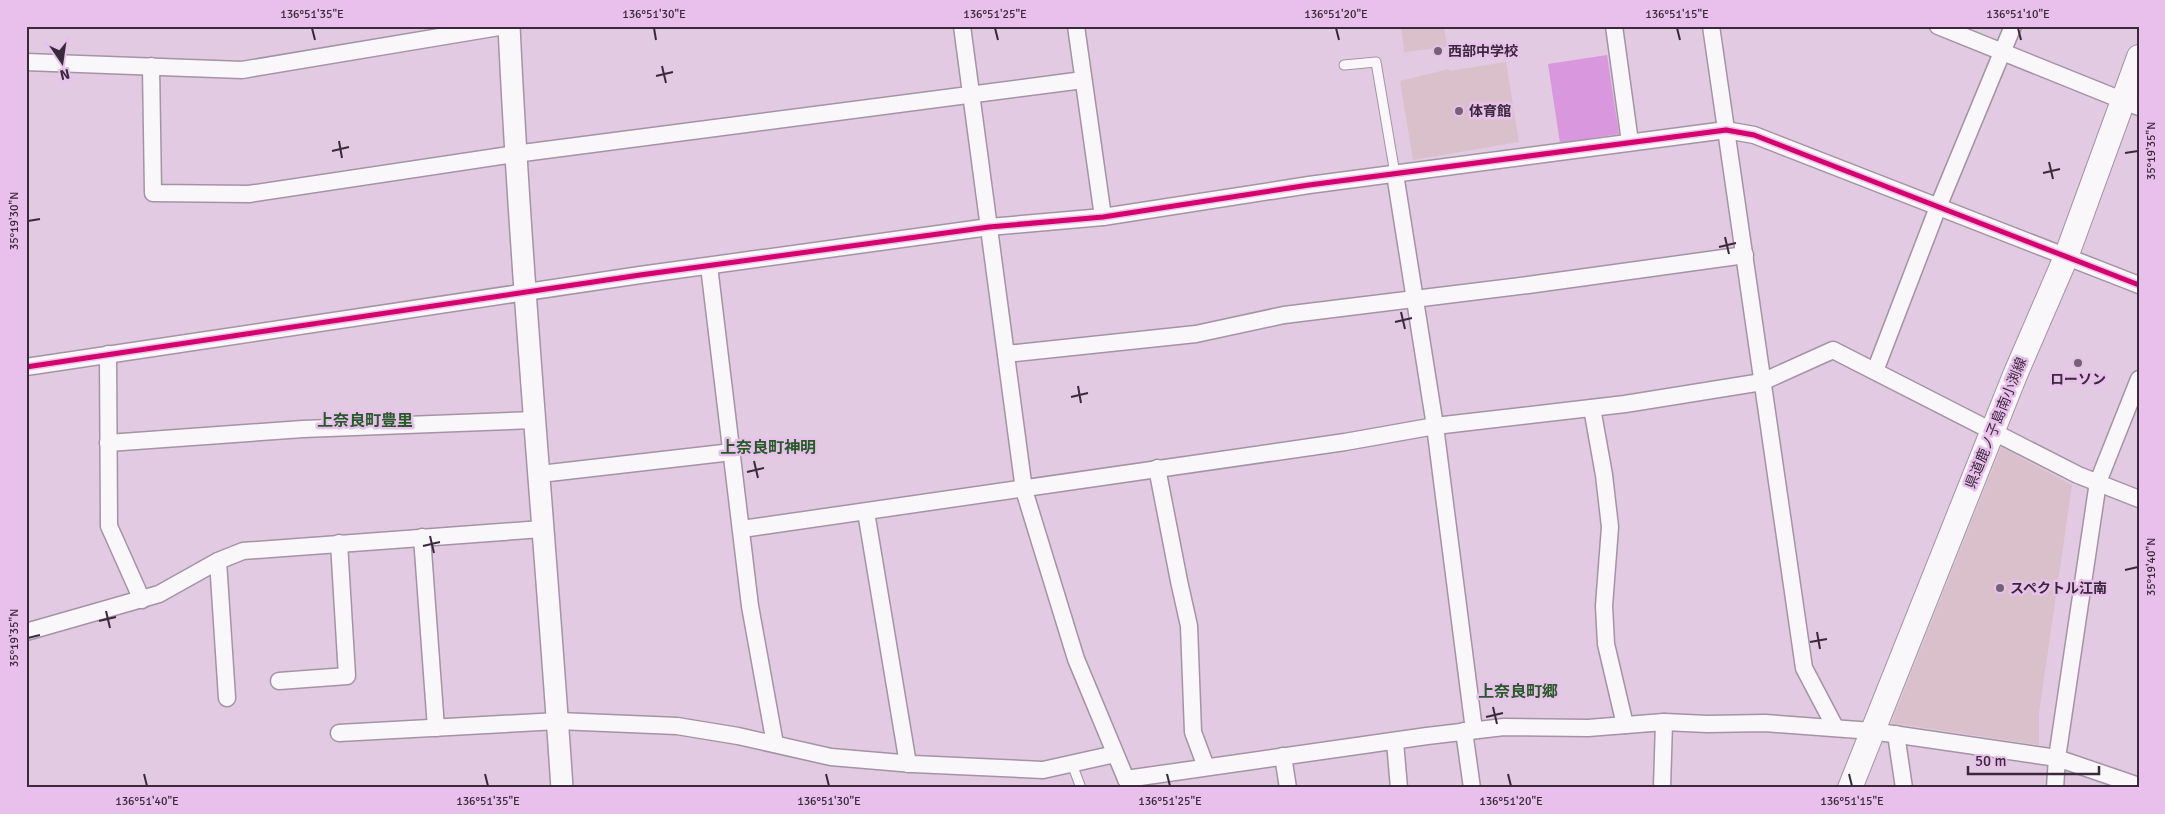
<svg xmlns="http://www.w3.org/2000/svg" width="2165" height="814" viewBox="0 0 2165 814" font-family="Signika,'Noto Sans JP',sans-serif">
<rect width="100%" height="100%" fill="#e1cae2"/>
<polygon fill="#d997de" points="1607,55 1619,134 1560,143 1548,64"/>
<g fill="#dac0ca">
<polygon points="1401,26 1444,26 1447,47 1404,52"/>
<polygon points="1506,62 1519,142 1413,160 1400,81 1449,69 1449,71"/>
<polygon points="2001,447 2072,485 2039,713 2039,745 1891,723"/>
</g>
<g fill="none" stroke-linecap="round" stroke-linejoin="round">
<g stroke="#a493a5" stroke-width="11">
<g id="service">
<polyline points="1344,65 1376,62 1395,174"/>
<polyline points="1072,764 1081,788"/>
</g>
</g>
<g stroke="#a493a5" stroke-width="19">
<g id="minor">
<polyline points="962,26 1024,490 1076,659 1126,779 1131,788"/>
<polyline points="1076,26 1103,217"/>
<polyline points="1614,26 1630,142"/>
<polyline points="1711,26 1804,668 1835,727"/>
<polyline points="1938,26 2139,107"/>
<polyline points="26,62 242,70 505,26"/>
<polyline points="151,66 153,193 249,194 515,154 1083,80"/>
<polyline points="1395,174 1435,426 1474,730"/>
<polyline points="709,266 750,606 775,744"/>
<polyline points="108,354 109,526 142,600"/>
<polyline points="1006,354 1196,334 1284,315 1528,285 1745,255"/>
<polyline points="26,367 640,275 989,227 1103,217 1309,185 1726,130 1754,135 2139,285"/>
<polyline points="1875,371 1938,207 2013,26"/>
<polyline points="1592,408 1604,475 1610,527 1604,606 1606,644 1625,725"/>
<polyline points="108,443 303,429 534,420"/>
<polyline points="1157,468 1179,581 1189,626 1193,732 1206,767"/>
<polyline points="540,474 732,452"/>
<polyline points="866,512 908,764"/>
<polyline points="742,529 1345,442 1435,426 1625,404 1762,382 1833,350 2078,475 2139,499"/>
<polyline points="422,537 436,728"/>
<polyline points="218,561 227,698"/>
<polyline points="26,632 159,594 218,561 243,551 542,529"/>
<polyline points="279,681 347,676 339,543"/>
<polyline points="1464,731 1472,788"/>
<polyline points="339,733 558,721 677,726 738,736 831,757 913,764 1043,770 1115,754"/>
<polyline points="1896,734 1904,788"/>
<polyline points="1395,742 1399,788"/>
<polyline points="1283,756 1288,788"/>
<polyline points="1126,779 1427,736 1504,727 1588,728 1664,722 1707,724 1765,723 1872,731 2057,758 2139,786"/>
<polyline points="1662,788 1664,722"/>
<polyline points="2055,788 2057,758 2098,482 2139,379"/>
</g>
</g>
<g stroke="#a493a5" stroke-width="24">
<path id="tertiary" d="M509 26C521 281 545 534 562 788"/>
</g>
<g stroke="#a493a5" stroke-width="26">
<polyline id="secondary" points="1850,788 2015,375 2066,257 2139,57"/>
</g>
<use href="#service" stroke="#faf7fb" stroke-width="9"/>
<use href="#minor" stroke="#faf7fb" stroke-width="16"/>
<use href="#tertiary" stroke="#faf7fb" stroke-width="21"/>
<use href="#secondary" stroke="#faf7fb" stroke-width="24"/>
<g stroke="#e9c0ec" stroke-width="8">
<polyline id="cycleway" points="26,367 640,275 989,227 1103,217 1309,185 1726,130 1754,135 2139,285"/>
</g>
<use href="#cycleway" stroke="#d6006c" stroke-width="5"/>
</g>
<path fill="none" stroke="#39293a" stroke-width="2" d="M312 28 315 40M654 28 656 40M995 28 998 40M1336 28 1339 40M1677 28 1680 40M2018 28 2021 40M662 66 666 83M656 76 673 72M339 141 342 158M332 151 349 147M2125 153 2138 151M2049 162 2053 179M2043 173 2060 169M28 221 40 219M1725 237 1729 254M1719 247 1736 243M1401 312 1405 329M1395 322 1412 318M1078 386 1081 403M1071 397 1088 393M754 461 758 478M747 472 764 468M430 536 434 553M423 546 440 542M2125 570 2138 567M106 611 110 628M99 621 116 617M1817 632 1820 649M28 638 40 635M1810 642 1827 639M1493 707 1497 724M1486 717 1503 713M144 774 147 786M485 774 488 786M826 774 829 786M1167 774 1170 786M1508 774 1511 786M1849 774 1852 786"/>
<g fill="#746175" stroke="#e9c0ec" stroke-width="2">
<circle cx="1438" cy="51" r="5"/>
<circle cx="1459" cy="111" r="5"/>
<circle cx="2078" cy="363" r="5"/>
<circle cx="2000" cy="588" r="5"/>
</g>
<g text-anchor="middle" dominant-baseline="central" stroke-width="5" stroke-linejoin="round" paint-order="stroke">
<g font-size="14" font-weight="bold" fill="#39293a" stroke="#e9c0ec" text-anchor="start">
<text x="1448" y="51">西部中学校</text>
<text x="1469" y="111">体育館</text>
<text x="2078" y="379" text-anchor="middle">ローソン</text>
<text x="2010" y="588">スペクトル江南</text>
</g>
<g font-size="14" fill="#39293a" stroke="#e9c0ec">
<text transform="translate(1996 423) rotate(-68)">県道鹿ノ子島南小渕線</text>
</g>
<g font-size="16" font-weight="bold" fill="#265b27" stroke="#e9c0ec">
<text x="365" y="421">上奈良町豊里</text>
<text x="768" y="448">上奈良町神明</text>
<text x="1518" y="692">上奈良町郷</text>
</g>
</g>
<rect width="2165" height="814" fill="none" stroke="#e9c0ec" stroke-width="55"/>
<g transform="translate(62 62) rotate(167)" stroke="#e9c0ec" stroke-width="4" paint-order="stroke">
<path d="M0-4L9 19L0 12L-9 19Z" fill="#39293a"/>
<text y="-8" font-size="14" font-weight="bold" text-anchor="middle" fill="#39293a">N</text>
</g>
<path d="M1968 766v8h131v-8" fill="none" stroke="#39293a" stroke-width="2.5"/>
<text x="1975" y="766" font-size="15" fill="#39293a" stroke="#e9c0ec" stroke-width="4" paint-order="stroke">50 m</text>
<rect x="28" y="28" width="2110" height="758" fill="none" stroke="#39293a" stroke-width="2"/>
<g font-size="12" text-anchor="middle" fill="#39293a">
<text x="312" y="18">136°51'35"E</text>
<text x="654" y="18">136°51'30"E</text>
<text x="995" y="18">136°51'25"E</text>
<text x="1336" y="18">136°51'20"E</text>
<text x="1677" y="18">136°51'15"E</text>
<text x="2018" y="18">136°51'10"E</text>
<text transform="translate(2151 151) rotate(-90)" y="4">35°19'35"N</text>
<text transform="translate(14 221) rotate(-90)" y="4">35°19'30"N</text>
<text transform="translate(2151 567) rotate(-90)" y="4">35°19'40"N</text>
<text transform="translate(14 638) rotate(-90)" y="4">35°19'35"N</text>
<text x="147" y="805">136°51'40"E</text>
<text x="488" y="805">136°51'35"E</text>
<text x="829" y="805">136°51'30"E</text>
<text x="1170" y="805">136°51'25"E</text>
<text x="1511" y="805">136°51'20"E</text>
<text x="1852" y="805">136°51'15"E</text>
</g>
</svg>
